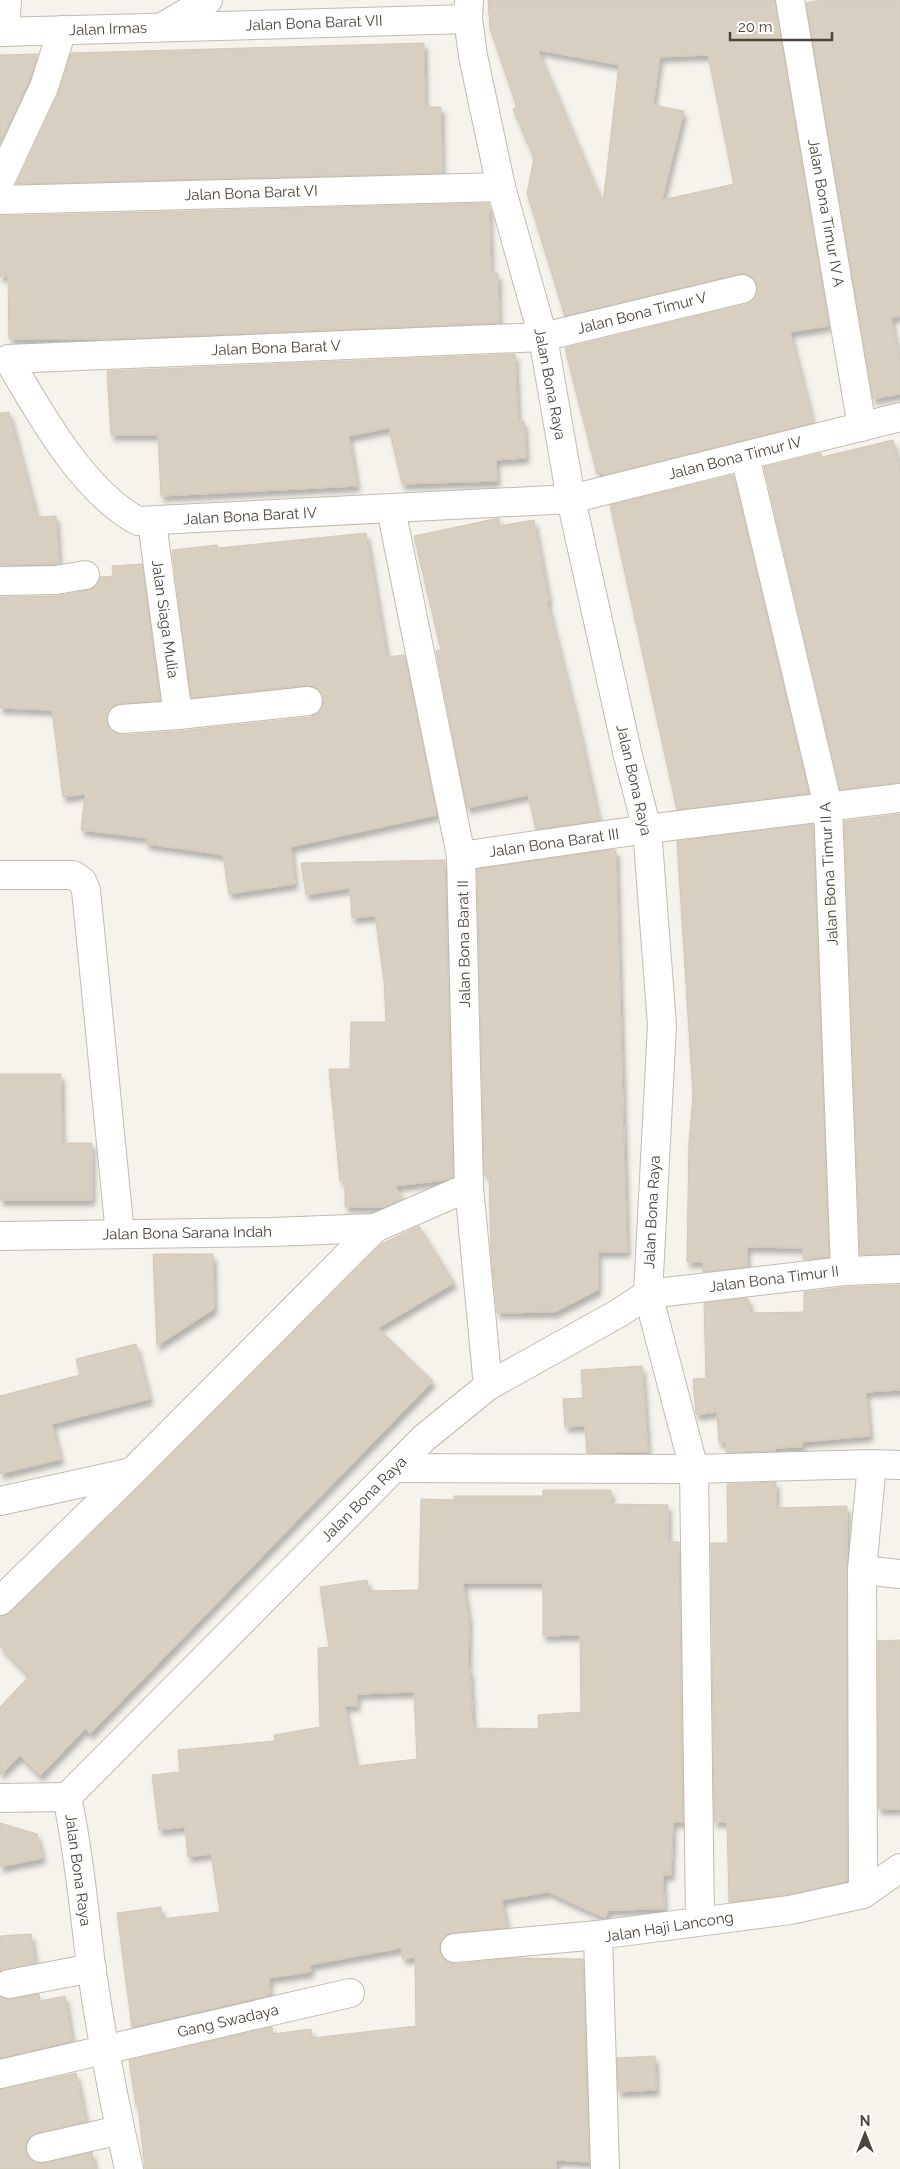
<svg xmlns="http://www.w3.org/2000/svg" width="900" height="2169" viewBox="0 0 900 2169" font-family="Raleway,sans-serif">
<defs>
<filter id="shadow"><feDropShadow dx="3" dy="5.5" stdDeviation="2.5" flood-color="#0004"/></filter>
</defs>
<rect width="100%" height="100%" fill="#f6f3ec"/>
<g fill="#d8cfc1" stroke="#d3c7b4" fill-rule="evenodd" filter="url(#shadow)">
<path d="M488 0H775L829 326 790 332 813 423 603 475V473L597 474 565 348 746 304 753 300 757 294V286L753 278 746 274H738L565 316 527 193 534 158 513 109 517 107 490 28ZM538 50 619 65 603 204ZM708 55 734 184 662 200 684 111 653 105 660 57Z"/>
<polygon points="820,0 900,0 900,316 891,318 900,361 900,394 873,399 806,3"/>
<polygon points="424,43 425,107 441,107 442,173 16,184 58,94 71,53"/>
<polygon points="38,54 29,81 0,144 0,55"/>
<polygon points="489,203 491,273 498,273 499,323 105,339 9,339 8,276 0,277 0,216"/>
<polygon points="515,354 518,421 524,421 526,458 496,460 497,481 402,484 389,428 349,436 357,486 161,496 158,435 111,435 107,371"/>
<polygon points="9,412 37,517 56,516 59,564 0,565 0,413"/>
<polygon points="893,440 900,472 900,783 840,790 764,467 821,453 822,457"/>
<polygon points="733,475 809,793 677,810 610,505"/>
<polygon points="499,518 499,526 534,520 549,601 547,601 578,725 599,820 536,829 528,795 467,808 436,651 441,650 414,536"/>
<polygon points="366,533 387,657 404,655 437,815 291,847 295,884 229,894 223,855 146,844 147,838 81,830 85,794 63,797 52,710 0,708 0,597 56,596 88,590 95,587 100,577 113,576 112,566 142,564 160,701 121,703 113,706 108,713 107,721 109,728 116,733 123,735 179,731 310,717 318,713 322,708 324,700 320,691 314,687 306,685 191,698 172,550 217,545 218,548"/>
<polygon points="900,814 900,1253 860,1255 844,821"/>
<polygon points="813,824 829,1257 803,1260 803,1248 747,1247 747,1267 703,1272 703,1262 687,1262 689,1142 693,1095 677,841"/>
<polygon points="608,850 616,850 627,1252 598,1252 598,1290 555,1312 497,1313 491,1253 489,1175 484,1175 477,869"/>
<polygon points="445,860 453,1177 445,1180 395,1186 403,1199 384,1207 345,1207 345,1181 340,1181 329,1069 350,1069 351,1022 386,1022 384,980 375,916 352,918 350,888 306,895 301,863"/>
<polygon points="0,1074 61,1074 62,1143 92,1143 92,1200 0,1200"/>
<polygon points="419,1226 454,1283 378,1328 433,1381 90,1734 85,1729 40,1776 20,1756 0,1775 0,1707 29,1676 0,1646 0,1616 11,1612 143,1483 381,1244"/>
<polygon points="153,1254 213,1254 214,1309 157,1346"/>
<polygon points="900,1285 900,1390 866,1392 870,1436 802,1442 802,1447 775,1448 775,1451 726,1452 726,1442 719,1443 717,1412 696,1415 693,1379 706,1378 704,1303 747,1298 747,1300 749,1300 750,1313 804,1312 804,1292 846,1287"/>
<polygon points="136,1344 150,1399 52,1424 61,1459 0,1474 0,1396 80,1375 76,1359"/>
<polygon points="642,1366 648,1452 587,1453 585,1426 565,1427 563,1399 583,1398 581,1370"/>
<polygon points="776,1482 776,1508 847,1506 847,1881 787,1895 729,1902 727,1822 714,1822 711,1543 728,1543 727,1484"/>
<path d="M543 1490H611V1504L668 1505V1542H679L683 1822H673L671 1875H663L664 1909 609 1910 605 1918 548 1892 502 1900 507 1928 453 1933 446 1935 441 1941 439 1949 443 1957 448 1962 456 1964 513 1958 583 1959 589 2162 556 2160V2169H145L138 2105 136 2106 129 2060 272 2027 273 2034 311 2029 312 2038 416 2026 415 1957 403 1959 401 1948 310 1965 311 1972 269 1978 270 1995 132 2027 117 1913 161 1907 162 1919 220 1912 211 1854 188 1857 185 1827 159 1830 152 1775 180 1772 178 1750 275 1741 274 1735 320 1727 318 1648 329 1647 320 1587 367 1580 369 1591 419 1590 421 1499 454 1500V1496H543ZM463 1583H543V1636L580 1635 581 1712 538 1715 539 1729 473 1728 470 1670H468L469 1620ZM414 1692 417 1759 356 1766 345 1706H357V1694Z"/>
<polygon points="900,1640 900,1809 878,1809 878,1641"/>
<polygon points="0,1823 37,1834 43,1858 0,1867"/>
<polygon points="31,1934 35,1963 0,1972 0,1936"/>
<polygon points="39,1994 40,2001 65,1996 72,2041 0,2058 0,1996 11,1999"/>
<polygon points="655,2056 656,2090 618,2092 617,2058"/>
<polygon points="76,2073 86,2122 37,2133 30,2137 26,2144 26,2151 30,2159 37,2163 44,2163 92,2152 95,2169 0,2169 0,2089"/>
</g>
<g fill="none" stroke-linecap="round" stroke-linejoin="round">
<g stroke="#c2bbae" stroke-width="30">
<g id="minor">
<polyline points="469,0 468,19 473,56 501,187 543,337 571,499 628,756 647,829 662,1025 648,1294 694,1469 700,1920"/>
<polyline points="790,0 862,427"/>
<polyline points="164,26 208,0"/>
<polyline points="0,32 468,19"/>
<polyline points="5,32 7,0"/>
<polyline points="0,181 44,87 62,30"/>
<polyline points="0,200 501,187"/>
<path d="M742 289 543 337 8 359C39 412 83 492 138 521L571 499 900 417"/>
<polyline points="745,456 828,806 845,1271"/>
<polyline points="391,509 461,856 469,1187 488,1386"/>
<polyline points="152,522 178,715"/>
<polyline points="0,581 56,580 85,575"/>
<polyline points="122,719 178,715 308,701"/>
<polyline points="461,856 647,829 900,798"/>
<polyline points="0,875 73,875 82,881 86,890 120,1234"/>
<polyline points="0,1236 272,1232 375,1228"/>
<polyline points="395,1468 694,1469 872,1464 900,1465"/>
<polyline points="0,1501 132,1472"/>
<polyline points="862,1570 900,1574"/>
<polyline points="0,1601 132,1472 375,1228 469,1187"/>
<polyline points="0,1798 67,1797"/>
<polyline points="863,1894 862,1570 872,1464"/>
<polyline points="455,1948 598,1935"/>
<polyline points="9,1984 92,1968"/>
<polyline points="0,2074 350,1993"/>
<polyline points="41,2148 120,2130"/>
<path d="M129 2169C114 2102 101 2034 91 1966 84 1910 79 1853 67 1797L424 1438 488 1386 619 1313 648 1294 845 1271 900 1269"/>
<polyline points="605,2169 598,1935 790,1910 863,1894 900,1868"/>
</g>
</g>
<use href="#minor" stroke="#fff" stroke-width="28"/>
</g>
<g text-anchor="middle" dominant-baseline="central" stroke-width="5" stroke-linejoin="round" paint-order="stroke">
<g font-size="15" fill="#4b4439" stroke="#fff">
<text transform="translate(314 23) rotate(-2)">Jalan Bona Barat VII</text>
<text transform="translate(108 29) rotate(-2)">Jalan Irmas</text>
<text transform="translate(251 193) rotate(-2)">Jalan Bona Barat VI</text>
<text transform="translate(826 213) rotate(80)">Jalan Bona Timur IV A</text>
<text transform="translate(642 313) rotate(-14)">Jalan Bona Timur V</text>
<text transform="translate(276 348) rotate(-2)">Jalan Bona Barat V</text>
<text transform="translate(550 384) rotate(79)">Jalan Bona Raya</text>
<text transform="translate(735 458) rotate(-14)">Jalan Bona Timur IV</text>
<text transform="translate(250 516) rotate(-3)">Jalan Bona Barat IV</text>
<text transform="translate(165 619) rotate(82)">Jalan Siaga Mulia</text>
<text transform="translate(634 780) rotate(77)">Jalan Bona Raya</text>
<text transform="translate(554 843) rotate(-8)">Jalan Bona Barat III</text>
<text transform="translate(829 874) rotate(-93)">Jalan Bona Timur II A</text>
<text transform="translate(464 944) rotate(-91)">Jalan Bona Barat II</text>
<text transform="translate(652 1212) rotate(-87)">Jalan Bona Raya</text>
<text transform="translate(187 1233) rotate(-1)">Jalan Bona Sarana Indah</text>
<text transform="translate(774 1279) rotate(-7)">Jalan Bona Timur II</text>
<text transform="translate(364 1499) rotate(-45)">Jalan Bona Raya</text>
<text transform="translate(78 1870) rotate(82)">Jalan Bona Raya</text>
<text transform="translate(669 1927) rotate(-9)">Jalan Haji Lancong</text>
<text transform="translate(228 2021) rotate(-13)">Gang Swadaya</text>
</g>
</g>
<g transform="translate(865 2134)" stroke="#ffffff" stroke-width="4" paint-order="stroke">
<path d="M0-4L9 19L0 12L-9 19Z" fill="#4b4439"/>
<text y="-8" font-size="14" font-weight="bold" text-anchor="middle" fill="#4b4439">N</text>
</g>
<path d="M730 32v8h102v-8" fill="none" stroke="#4b4439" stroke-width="2.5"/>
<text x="738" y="32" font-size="15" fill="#4b4439" stroke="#ffffff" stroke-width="4" paint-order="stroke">20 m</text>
</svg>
